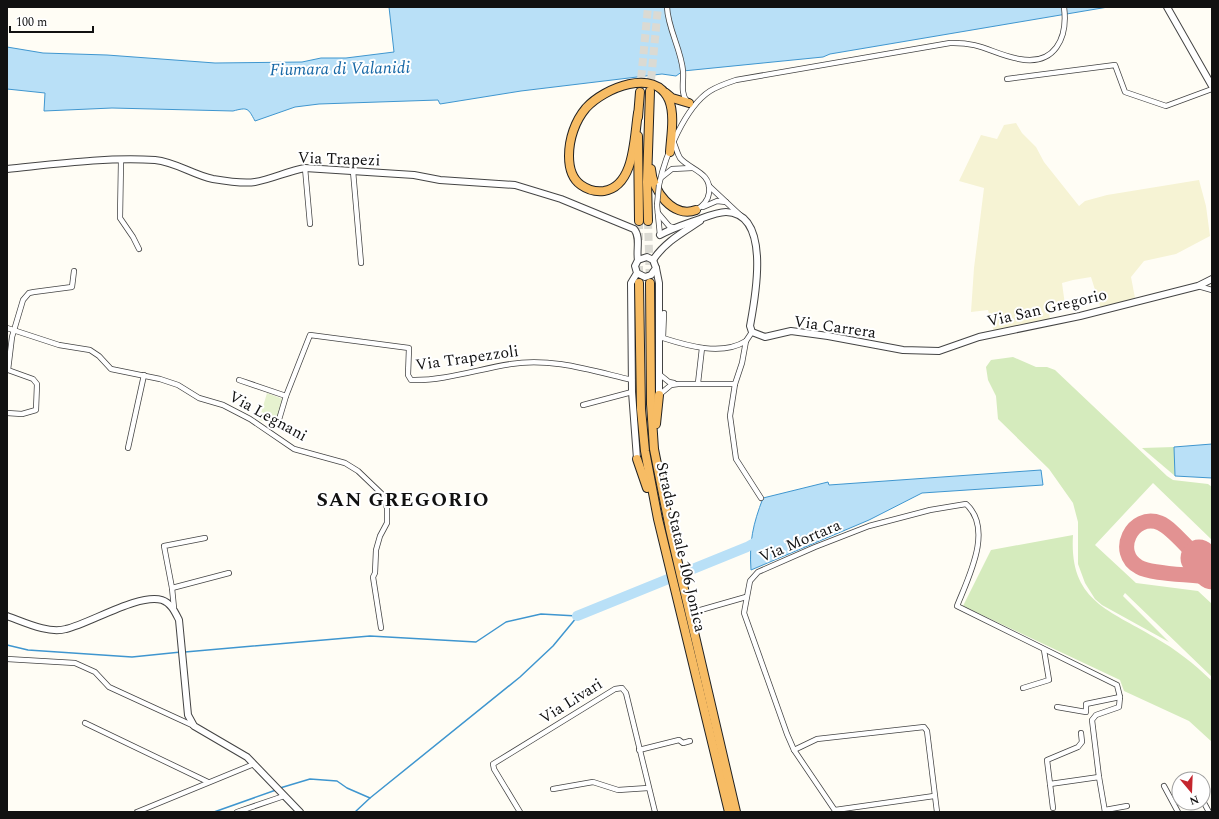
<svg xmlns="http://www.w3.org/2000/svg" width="1219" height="819" viewBox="0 0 1219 819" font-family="Spectral,serif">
<rect width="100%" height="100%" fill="#fffdf5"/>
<polygon fill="#f6f3d4" points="1016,123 1022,133 1036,147 1044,162 1079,206 1085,201 1107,195 1199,180 1206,206 1210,236 1176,254 1144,261 1131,277 1135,298 1101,309 1091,277 1073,280 1062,283 1065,305 1057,307 1058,311 1049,312 1050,320 994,332 988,310 971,312 974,268 984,188 959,181 981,135 997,139 1004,125"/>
<g fill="#d5ebbd">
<polygon points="1013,357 1036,367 1047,367 1055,370 1167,476 1173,480 1208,484 1212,487 1212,540 1153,483 1095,545 1136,583 1198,591 1212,604 1212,677 1125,593 1123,596 1169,642 1102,605 1095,599 1085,583 1078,564 1078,522 1073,503 1049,469 998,419 996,396 988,380 986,367 991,360"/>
<polygon points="1174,447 1175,476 1142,448"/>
<path d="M1073 535C1069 600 1107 609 1154 637 1177 650 1193 663 1212 681V742L1189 721 1124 691 1120 680 963 606 991 550Z"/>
</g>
<polygon fill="#e6f2cf" points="267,393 283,399 275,425 259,420"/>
<g fill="#b9e0f7" stroke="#3f96cf">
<path d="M389 7H1108L830 54 823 57 683 71 676 76 662 74 521 91 440 104 438 100 319 104 295 107 255 121C248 108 248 107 233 111L112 108 44 111 45 93 7 89V47L43 53 107 55 215 63 302 62 321 58H346L394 52Z"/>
<polygon points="1212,444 1212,478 1175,476 1174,447"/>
<path d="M1041 470 1043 485 922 493 869 520 751 570C749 542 753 524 763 498L828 482 829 485Z"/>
</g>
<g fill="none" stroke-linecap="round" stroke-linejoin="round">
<g stroke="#3f96cf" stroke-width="1.5">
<polyline points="7,645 28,650 132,657 181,652"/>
<polyline points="185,652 370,636 476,642 506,622 541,614 577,616"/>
<polyline points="280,788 310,779 337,781 347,788 370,798"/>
<polyline points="214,812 276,790"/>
<polyline points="355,812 370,798 520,677 553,646 577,617"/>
</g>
<polyline stroke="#b9e0f7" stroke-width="10" points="577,616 747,547 761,539"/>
<path stroke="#e29292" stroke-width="15" d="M1199 558C1188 549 1172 528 1160 523 1132 512 1113 553 1139 567 1153 575 1194 574 1212 578"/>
<polyline stroke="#e29292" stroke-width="37" points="1199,558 1212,571"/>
<g stroke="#dbdad3" stroke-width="8" stroke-dasharray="8 4" stroke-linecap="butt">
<polyline points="640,90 648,7"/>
<polyline points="650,91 658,7"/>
<polyline points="639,221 639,240"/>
<polyline points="648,221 650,283"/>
<polyline points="639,254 639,280"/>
</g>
<g stroke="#444" stroke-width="6">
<g id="minor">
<path d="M667 7C668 29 681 49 683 71 684 81 680 93 687 101"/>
<polyline points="1007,79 1115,65 1125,92 1166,106 1212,89"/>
<path d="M674 143C676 148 677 153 680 158 690 170 712 172 709 193 708 201 703 206 696 210"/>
<polyline points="121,161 120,218 133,237 139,249"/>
<polyline points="305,168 310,224"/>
<polyline points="353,171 361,263"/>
<polyline points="662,177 672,169 692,168"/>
<path d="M659 185C665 156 685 107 710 91 718 86 727 83 736 80L950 43C982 42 992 54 1019 59 1055 66 1068 38 1064 7"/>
<polyline points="709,186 741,216"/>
<polyline points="657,205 660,235"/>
<polyline points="703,207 717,201 726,202"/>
<polyline points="658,213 669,226 675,228"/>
<polyline points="1198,286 1212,290"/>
<path d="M664 313 663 338C688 346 722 356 746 341"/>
<polyline points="7,328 59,345 90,350 99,356 111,369 160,379 178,385 199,398 223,405 250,419 294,449 345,463 358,471 382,494 387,508 387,523 380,536 376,550 375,573 373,577 381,628"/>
<polyline points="752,332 746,341 742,363 735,384 730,416 736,459 761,498"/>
<polyline points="659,374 669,382 674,383"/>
<polyline points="239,380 286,396"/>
<polyline points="698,383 702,348"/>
<polyline points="659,395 671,385 678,384 735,384"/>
<polyline points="583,405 632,392"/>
<polyline points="7,413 22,414 36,410 37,384 33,379 8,370 12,337 23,300 29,293 34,292 72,287 74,271"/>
<path d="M278 423 286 396 310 335 409 348 408 375 411 380C445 381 478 369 511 364 551 357 593 371 632 380"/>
<polyline points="128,448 144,375"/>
<polyline points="172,588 229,573"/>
<polyline points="174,608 172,588 164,546 205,538"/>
<polyline points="690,613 746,597"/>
<polyline points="7,659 75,663 95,672 109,687 194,726"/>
<polyline points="1023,688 1049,680 1044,650"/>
<polyline points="1057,707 1086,712 1086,704 1120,697"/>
<polyline points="85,723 208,782"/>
<polyline points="639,750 679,740 683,743 690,741"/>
<polyline points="794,750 817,739 924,727 927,731 937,812"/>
<polyline points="1050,784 1099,777 1105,812"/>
<polyline points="1164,786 1178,812"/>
<polyline points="553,789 593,782 618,790 648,788"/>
<polyline points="1203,801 1209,812"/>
<polyline points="1053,808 1047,760 1078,747 1082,742 1081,733"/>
<polyline points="835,810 934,796"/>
<polyline points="1105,810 1127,806"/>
<polyline points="137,812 254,764"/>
<polyline points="237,812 284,796"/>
<polyline points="520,812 494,769 493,764 615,689 622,688 626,693 655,812"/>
<path d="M836 812 794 750 787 734 744 613 750 581 758 572 815 547 869 526 930 510 966 504C994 529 968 578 957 606L1117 685 1120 697 1119 707 1096 715 1092 720 1099 777"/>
</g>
</g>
<g stroke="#444" stroke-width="8">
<g id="tertiary">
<polyline points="1167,7 1212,86"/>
<path d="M7 169C56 164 106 157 155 160 176 162 193 175 213 179 225 181 243 184 255 182 272 179 288 171 305 168L414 175 440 180 515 185 561 199 634 229C641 237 636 250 638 260"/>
<path d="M660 235C672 228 686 224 700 219 708 216 718 212 726 212 772 213 755 299 750 326L752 332 765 337 791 331 828 336 903 350 939 351 979 337 1080 316 1198 286 1212 279"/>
<path d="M653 260C665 242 682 233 700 221"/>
<polyline points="656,268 659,283 659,395"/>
<polyline points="637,459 632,392 631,283 637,273 635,266 638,260 647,257 653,260 656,268 651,275 645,277 637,273"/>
<path d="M7 616C24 622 48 634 66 629 91 623 139 593 162 600 171 603 175 612 179 620L188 715 194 726 247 757 300 812"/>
</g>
</g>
<g stroke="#222" stroke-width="10">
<g id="trunk">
<polyline points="666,93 672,98 689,103"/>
<path d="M638 113C634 137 635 186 604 191 596 192 588 190 581 185 571 178 569 167 569 156 569 139 575 121 586 108 604 88 655 67 669 100 675 115 671 136 670 152"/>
<polyline points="638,117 640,92"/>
<polyline points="638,136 639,221"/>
<path d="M651 169C652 190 673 219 696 210"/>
<polyline points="648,221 647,182 650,91"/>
<polyline points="639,283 641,409 645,451 658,519 729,812"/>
<polyline points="650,283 651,404 654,449 670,529 736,812"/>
<polyline points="656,424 659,395"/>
<polyline points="637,459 647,488"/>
</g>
</g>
<use href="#minor" stroke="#fff" stroke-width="4.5"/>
<use href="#tertiary" stroke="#fff" stroke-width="6"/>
<use href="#trunk" stroke="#f7bc64" stroke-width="8"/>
<g stroke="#444" stroke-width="6" stroke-linecap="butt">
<polyline id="minor-bridge" points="657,205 659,185"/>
</g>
<use href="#minor-bridge" stroke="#fff" stroke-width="4.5"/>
</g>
<g text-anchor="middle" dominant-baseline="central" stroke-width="4" stroke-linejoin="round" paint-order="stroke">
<g font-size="16" fill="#111" stroke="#fff">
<text transform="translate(339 159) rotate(2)">Via Trapezi</text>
<text transform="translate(1047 308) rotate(-13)">Via San Gregorio</text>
<text transform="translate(835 327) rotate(8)">Via Carrera</text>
<text transform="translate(467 358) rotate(-8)">Via Trapezzoli</text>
<text transform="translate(268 416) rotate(29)">Via Legnani</text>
<text transform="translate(800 541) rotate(-23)">Via Mortara</text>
<text transform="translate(681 547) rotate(77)">Strada Statale 106 Jonica</text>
<text transform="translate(571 701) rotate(-32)">Via Livari</text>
</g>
<g font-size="17" font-style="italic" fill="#1768a6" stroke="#fff">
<text transform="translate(340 69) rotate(-1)">Fiumara di Valanidi</text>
</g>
<g font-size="20" font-weight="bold" letter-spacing="1" fill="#111" stroke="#fff">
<text x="403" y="500">SAN GREGORIO</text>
</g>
</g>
<rect width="1219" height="819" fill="none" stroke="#111111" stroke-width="16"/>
<g transform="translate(1191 791) rotate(161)"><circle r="19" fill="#ffffff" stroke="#a0a0a0"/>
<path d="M0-3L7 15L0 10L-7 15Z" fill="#c4262e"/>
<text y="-6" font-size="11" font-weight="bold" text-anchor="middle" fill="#111111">N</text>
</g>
<path d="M10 26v6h83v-6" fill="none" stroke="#111111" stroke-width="2"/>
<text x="16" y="26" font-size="12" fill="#111111" stroke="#ffffff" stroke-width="3" paint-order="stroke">100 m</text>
</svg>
